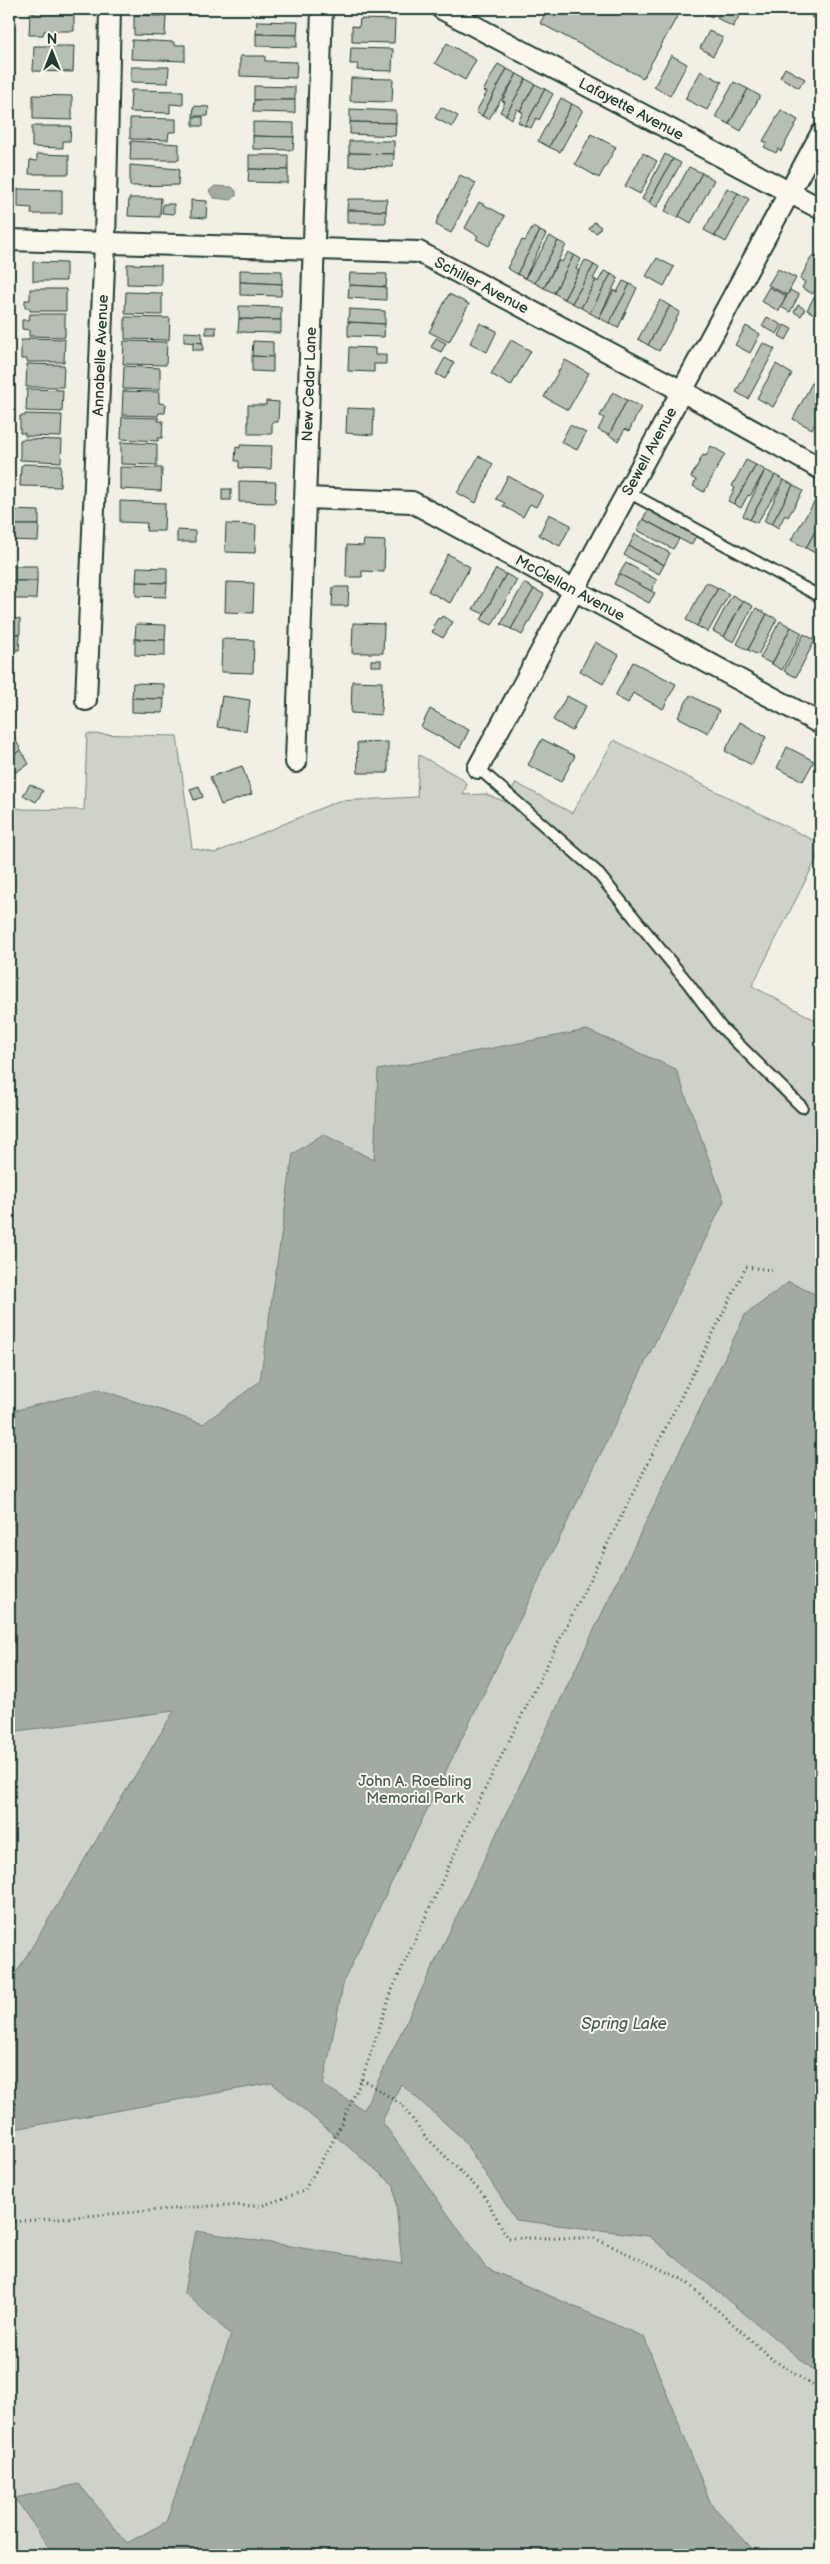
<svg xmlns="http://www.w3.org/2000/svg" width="830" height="2564" viewBox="0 0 830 2564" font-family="'Balsamiq Sans',sans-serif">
<rect width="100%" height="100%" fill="#f2f0e5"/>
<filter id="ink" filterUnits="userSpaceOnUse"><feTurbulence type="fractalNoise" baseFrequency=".02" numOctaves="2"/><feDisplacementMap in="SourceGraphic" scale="10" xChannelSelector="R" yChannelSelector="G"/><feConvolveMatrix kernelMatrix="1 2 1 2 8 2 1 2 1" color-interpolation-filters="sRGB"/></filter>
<g filter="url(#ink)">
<polygon fill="#cfd2c8" stroke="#77887e" points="87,734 177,736 192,848 215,853 338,801 417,797 419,755 461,778 467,784 463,795 485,794 506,802 516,783 572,813 614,740 821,844 821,850 752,986 821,1023 821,2555 9,2555 9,806 22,809 84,810"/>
<g fill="#a2aba1" stroke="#6e7f75">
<polygon points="215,186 232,187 236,191 236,196 231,200 214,198 209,191"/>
<polygon points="587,1030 676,1069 724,1201 344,1980 323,2085 364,2110 745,1315 789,1282 821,1297 821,2376 649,2236 516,2220 462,2138 401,2084 382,2121 486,2268 644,2337 711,2504 758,2555 54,2555 15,2498 79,2484 127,2543 166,2522 231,2335 184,2292 196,2231 402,2264 394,2185 272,2083 9,2130 9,1985 174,1711 9,1732 9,1403 17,1410 98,1389 203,1424 260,1381 293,1154 323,1134 374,1160 378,1070"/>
</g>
<g fill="#b7beb3" stroke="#1f3d34">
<polygon points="36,9 74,9 74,31 44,31 43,35 29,35 30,13 36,13"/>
<polygon points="548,9 671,9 679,13 643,78 540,23"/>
<polygon points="696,9 716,9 712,17"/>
<polygon points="722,9 742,11 733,27 717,18"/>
<polygon points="816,9 821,9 821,23 811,17"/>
<polygon points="134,15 166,16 165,36 134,35"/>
<polygon points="360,19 395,20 394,43 352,42 352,26 359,27"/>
<polygon points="257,21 298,22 297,35 256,34"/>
<polygon points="709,31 723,38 713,56 700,48"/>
<polygon points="256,34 297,35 297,47 256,46"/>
<polygon points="132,40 174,42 174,45 185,45 185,61 131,59"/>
<polygon points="447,43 476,60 465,80 435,63"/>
<polygon points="34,46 74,46 73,72 33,71"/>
<polygon points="351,48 393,49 392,71 357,70 358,64 350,64"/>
<polygon points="671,55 687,64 670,96 654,87"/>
<polygon points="240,56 265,56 265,61 297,62 296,78 240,76"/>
<polygon points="498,64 507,69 482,116 476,112 487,92 483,91"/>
<polygon points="131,67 169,67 168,83 131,82"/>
<polygon points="785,68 805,79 799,88 780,77"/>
<polygon points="507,69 517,74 489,119 482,116"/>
<polygon points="701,71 722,82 707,110 685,99"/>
<polygon points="517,74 526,79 506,115 500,112 505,102 502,101"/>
<polygon points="351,78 393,79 392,102 350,101"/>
<polygon points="526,79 535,84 520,111 517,109 512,119 506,115"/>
<polygon points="734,82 748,89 729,124 715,117"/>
<polygon points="535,84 545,89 525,126 518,122 523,112 520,111"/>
<polygon points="254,86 295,87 295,100 254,100"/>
<polygon points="545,89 553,94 539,120 536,118 531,128 525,126"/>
<polygon points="748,89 760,96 741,131 729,124"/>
<polygon points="131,90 183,91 183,105 170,104 170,113 130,112"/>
<polygon points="33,95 72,96 72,120 33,119"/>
<polygon points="561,98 572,104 549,147 538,141"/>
<polygon points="254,100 295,100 295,113 253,112"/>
<rect x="9" y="101" width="4" height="22"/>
<polygon points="572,104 583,110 560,152 549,147"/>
<polygon points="194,106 209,107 208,116 193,116"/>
<polygon points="441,107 458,116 452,127 435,118"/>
<polygon points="350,109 396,111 396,123 350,122"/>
<polygon points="781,110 798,120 781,151 778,149 776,153 764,147 767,143 763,141"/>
<rect x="193" y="117" width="10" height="9"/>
<polygon points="130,118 176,119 176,132 169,132 168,140 130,139"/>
<polygon points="253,122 294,123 294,137 253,136"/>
<polygon points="350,122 396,123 395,136 350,134"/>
<polygon points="32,126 71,126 70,141 63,141 63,148 32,147"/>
<polygon points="591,134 616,147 599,178 575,164"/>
<polygon points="253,136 294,137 293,150 253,149"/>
<polygon points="131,141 179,144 179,160 130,160"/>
<polygon points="349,141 394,141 394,154 349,153"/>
<polygon points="349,153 394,154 393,167 349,166"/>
<polygon points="643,153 657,161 640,194 625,186"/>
<polygon points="37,154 69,155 69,174 29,174 30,160 37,161"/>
<polygon points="665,154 673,159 649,203 642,199"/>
<polygon points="249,155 288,155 288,170 249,169"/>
<polygon points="673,159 681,163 657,207 649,203"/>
<polygon points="130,165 179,169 178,185 130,186"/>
<polygon points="689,167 702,173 678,218 665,211"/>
<polygon points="249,169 288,170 288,183 248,182"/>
<polygon points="702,173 714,180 691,223 679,216"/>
<polygon points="460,175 476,183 451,233 436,225 437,220"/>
<polygon points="727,188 738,193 715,236 704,230"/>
<polygon points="18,189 62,190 62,214 31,214 32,208 18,207"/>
<polygon points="738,193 749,199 726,242 715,236"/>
<polygon points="129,198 161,198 160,217 128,216"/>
<polygon points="348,199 387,199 386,211 347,210"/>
<polygon points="191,200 207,201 206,218 191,217"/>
<polygon points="479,202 505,216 489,246 476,239 478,236 465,228"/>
<polygon points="163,204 174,204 174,214 162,213"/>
<polygon points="347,210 386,211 386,223 347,223"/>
<polygon points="594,222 601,227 597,233 589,229"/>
<polygon points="533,227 540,231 517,274 507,268 522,240 525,241"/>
<polygon points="540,231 546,234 525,278 517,274"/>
<polygon points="550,236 558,241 535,283 525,278"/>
<polygon points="558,241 566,245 544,288 535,283"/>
<polygon points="821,248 821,279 813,294 802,288 805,282 800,279 812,256 816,258"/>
<polygon points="568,252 574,255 554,293 544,288 559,260 562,262"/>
<polygon points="574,255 581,259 576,269 579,271 564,299 554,293"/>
<polygon points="657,258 674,267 664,286 646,276"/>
<polygon points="585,260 594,265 572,303 564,299"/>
<polygon points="33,262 66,263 66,281 33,281"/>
<polygon points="127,264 161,265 161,285 127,284"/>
<polygon points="594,265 599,268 593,279 596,280 581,308 572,303"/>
<polygon points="778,269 796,278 787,295 768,285"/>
<polygon points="240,270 282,271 282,284 240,282"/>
<polygon points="604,271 611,274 590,313 581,308 596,280 598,282"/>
<polygon points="350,273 387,274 386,287 349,285"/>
<polygon points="611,274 618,278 599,318 590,313"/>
<polygon points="623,281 630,284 609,323 599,318 614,290 617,292"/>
<polygon points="240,282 282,284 281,296 240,295"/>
<polygon points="630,284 637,288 618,328 609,323"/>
<polygon points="349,285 386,287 386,300 348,298"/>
<polygon points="769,287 786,296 779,311 761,301"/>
<polygon points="30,289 66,289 66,311 30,311 30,308 25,308 25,300 30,300"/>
<polygon points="790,290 799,295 790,312 781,307"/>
<polygon points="126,292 162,293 162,315 125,314"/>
<polygon points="449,294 469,304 449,342 429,332"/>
<polygon points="814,297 821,300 820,317 807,310"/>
<polygon points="660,300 670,306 648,345 638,339"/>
<polygon points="798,305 805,309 801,316 794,312"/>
<polygon points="239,306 281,307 281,320 239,319"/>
<polygon points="670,306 680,312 659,351 648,345"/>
<polygon points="349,309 385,311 385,324 348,322"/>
<polygon points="30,314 65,314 65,337 29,336 29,330 22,329 22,320 29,320"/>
<polygon points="125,317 170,318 169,340 125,339"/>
<polygon points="767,317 782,325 777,334 762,326"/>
<polygon points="239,319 281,320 281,333 238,332"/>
<polygon points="348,322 385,324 384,337 348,336"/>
<polygon points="480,323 497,331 487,352 470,343"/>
<polygon points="784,325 792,329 786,340 779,336"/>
<polygon points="746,326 760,334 750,353 735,345"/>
<rect x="206" y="327" width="10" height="7"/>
<polygon points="184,332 202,333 202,343 184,342"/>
<polygon points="28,338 65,339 64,362 27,362 27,359 21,359 21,340 28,340"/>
<polygon points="436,338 446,343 441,352 431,347"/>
<polygon points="511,340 531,351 511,386 491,374"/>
<polygon points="124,341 167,342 166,365 123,364"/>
<polygon points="253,341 273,342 273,357 252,356"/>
<polygon points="193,342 203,343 203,350 193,350"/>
<polygon points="763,343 775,349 748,399 736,392"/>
<polygon points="349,347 375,348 375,355 386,355 386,364 374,364 374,372 348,371"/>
<polygon points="252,356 273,357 273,372 252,371"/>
<polygon points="445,358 454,363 445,379 436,374"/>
<polygon points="565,360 589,373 568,410 544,397"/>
<polygon points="27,364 64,365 63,387 26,387"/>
<polygon points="776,364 792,374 773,407 757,398"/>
<polygon points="124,366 160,368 160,390 123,389"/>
<polygon points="813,381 821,385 821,412 812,429 793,419"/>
<polygon points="27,389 63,390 62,412 26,411"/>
<polygon points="123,391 159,392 159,403 166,404 165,413 159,413 158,416 122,415"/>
<polygon points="613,392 627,400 609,435 598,430 604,418 600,416"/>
<polygon points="627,400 641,407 629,431 625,429 618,441 609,435"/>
<polygon points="266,401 279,402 278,422 272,422 272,434 248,434 248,405 266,405"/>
<polygon points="347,408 374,409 373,435 346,433"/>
<polygon points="25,414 62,415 61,437 25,436 25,433 20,433 20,416 25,416"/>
<polygon points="122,417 159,418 158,421 163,421 162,438 158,438 158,441 121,439"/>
<polygon points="570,425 586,433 577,450 561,442"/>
<polygon points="25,439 62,440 61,462 20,460 20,440"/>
<polygon points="121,442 157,444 157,465 121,464"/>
<polygon points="240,445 272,446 271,469 239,468 239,461 235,461 236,447 240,448"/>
<polygon points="711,446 725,454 704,492 693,486 696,480 691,477 703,455 706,456"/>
<polygon points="479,456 493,464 476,503 457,493"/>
<polygon points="746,460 756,465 734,504 728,501 735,488 732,486"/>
<polygon points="24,464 61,465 60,487 20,486 21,466"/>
<polygon points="756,465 765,470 750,496 748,495 741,508 734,504"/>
<polygon points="120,467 162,468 161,491 120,489"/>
<polygon points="765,470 775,475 750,520 743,516"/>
<polygon points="775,475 784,480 757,523 750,520"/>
<polygon points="508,476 543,495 536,507 530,504 523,517 503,506 505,503 496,499"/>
<polygon points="784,480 793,485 772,524 764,521"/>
<polygon points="239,481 276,482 275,503 239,502"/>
<polygon points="793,485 803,491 788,517 785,515 778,528 772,524"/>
<rect x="222" y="489" width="9" height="11"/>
<polygon points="820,493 821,520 806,548 791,540"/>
<polygon points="120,501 165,503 164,531 146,531 147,523 120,522"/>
<polygon points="649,507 698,533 691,545 643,519"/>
<polygon points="9,510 39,511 39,525 9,525"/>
<polygon points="549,514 571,525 560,546 539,535"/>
<polygon points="643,519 679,539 673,549 637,530"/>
<polygon points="821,520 821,541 815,553 806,548"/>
<polygon points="226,524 256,525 255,553 225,552"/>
<polygon points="9,525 39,525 38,541 9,540"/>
<polygon points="177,530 195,531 195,542 177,542"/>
<polygon points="635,534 670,553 664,565 629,546"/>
<polygon points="364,540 385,541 384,572 362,571 362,577 346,577 347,545 363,546"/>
<polygon points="629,546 664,565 659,574 624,555"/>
<polygon points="448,554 470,567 450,603 428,591"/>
<polygon points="626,563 657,580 651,591 619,574"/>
<rect x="9" y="566" width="28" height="15"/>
<polygon points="137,567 167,568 167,583 136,582"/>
<polygon points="496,569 506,574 484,614 473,609"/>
<polygon points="506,574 517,580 492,625 481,620"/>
<polygon points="619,574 655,593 649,603 614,584"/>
<polygon points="9,581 37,581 36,599 9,599"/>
<polygon points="136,582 167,583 166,597 136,596"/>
<polygon points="226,582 254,583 253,613 225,612"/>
<polygon points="706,582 718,588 697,626 686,620"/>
<polygon points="524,583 534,589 511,629 501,624"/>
<polygon points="333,587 349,587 348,606 332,606"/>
<polygon points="718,588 729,594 708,632 697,626"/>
<polygon points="534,589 544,594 522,635 511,629"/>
<polygon points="732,595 743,601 724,637 713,631"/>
<polygon points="743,601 753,606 734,642 724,637"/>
<polygon points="756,608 767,614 748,650 737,644"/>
<polygon points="767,614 777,619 758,655 748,650"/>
<polygon points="442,616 453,622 443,638 432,632 435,628 433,626 438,618 440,619"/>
<polygon points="9,618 20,619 20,634 9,634"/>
<polygon points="780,621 791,627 772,664 760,658"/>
<polygon points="353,623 384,624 383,653 352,653"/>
<polygon points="136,624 166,625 165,640 135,639"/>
<polygon points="791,627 802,633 782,670 772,664"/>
<polygon points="9,634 20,634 19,650 9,650"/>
<polygon points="804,634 815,640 796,677 784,671"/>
<polygon points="135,639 165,640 165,656 135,655"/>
<polygon points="222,639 254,640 253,673 221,672"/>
<polygon points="595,642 619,655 603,684 580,671"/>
<rect x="371" y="660" width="10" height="6"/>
<polygon points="633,662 676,684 663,709 633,693 628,703 615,696"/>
<polygon points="352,681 382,682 381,715 351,713"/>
<polygon points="133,683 164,684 164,699 132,698"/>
<polygon points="690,695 719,711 708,733 678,717"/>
<polygon points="222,696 250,700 246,731 217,727"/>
<polygon points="567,696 586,706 572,731 553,720"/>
<polygon points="132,698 164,699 163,713 132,712"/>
<polygon points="430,709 469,730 460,748 421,727"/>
<polygon points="740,722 766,737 752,765 725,751"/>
<polygon points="14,737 21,750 9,757 9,740"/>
<polygon points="542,739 575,756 561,782 528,765"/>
<polygon points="388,742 388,773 358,773 357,743"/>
<polygon points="787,747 814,761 803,781 777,768"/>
<polygon points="21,750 29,764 9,776 9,757"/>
<polygon points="242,766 252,794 221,805 210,777"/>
<polygon points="30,784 43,791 36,802 23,795"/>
<polygon points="199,786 203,797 194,800 190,789"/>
</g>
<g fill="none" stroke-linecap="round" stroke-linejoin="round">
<g stroke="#1f3d34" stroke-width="14">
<g id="lane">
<polyline points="628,492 821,597"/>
<polyline points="478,768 596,871 688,983 720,1026 802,1107"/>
</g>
</g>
<g stroke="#1f3d34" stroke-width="24">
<g id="street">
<path id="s1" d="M442 9 821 209"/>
<path id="s2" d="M9 240 419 252 682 391 821 469"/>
<path id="s3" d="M306 498 412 502 821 724"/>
<path id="s4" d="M86 700 105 243 110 9"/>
<path id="s5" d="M296 762 322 9"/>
<path id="s6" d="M478 768 821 134"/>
</g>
</g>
<g stroke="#1f3d34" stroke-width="3" stroke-dasharray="1 4" stroke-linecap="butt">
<polyline points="772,1270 746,1267 477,1805 392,1990 362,2079 402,2105 425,2136 483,2194 508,2238 594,2238 684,2280 772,2359 821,2391"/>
<polyline points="9,2222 223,2205 261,2206 304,2191 332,2143 362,2079"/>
</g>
<use href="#lane" stroke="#fbf7ec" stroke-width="10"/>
<use href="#street" stroke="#fbf7ec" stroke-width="20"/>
</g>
</g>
<g text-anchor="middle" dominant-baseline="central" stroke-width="4" stroke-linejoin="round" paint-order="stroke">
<g font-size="15" fill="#1f3d34" stroke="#fbf7ec">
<text stroke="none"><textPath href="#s1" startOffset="214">Lafayette Avenue</textPath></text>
<text stroke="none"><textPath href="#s2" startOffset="481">Schiller Avenue</textPath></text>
<text stroke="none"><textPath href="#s4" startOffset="345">Annabelle Avenue</textPath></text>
<text stroke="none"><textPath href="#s5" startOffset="378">New Cedar Lane</textPath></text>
<text stroke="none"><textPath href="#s6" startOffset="360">Sewell Avenue</textPath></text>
<text stroke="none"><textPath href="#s3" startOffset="286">McClellan Avenue</textPath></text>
</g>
<g font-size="15" fill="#425b52" stroke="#fbf7ec">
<text x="415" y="1781">John A. Roebling<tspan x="415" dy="17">Memorial Park</tspan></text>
</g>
<g font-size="16" font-style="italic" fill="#465e55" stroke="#fbf7ec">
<text x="624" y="2024">Spring Lake</text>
</g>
</g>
<rect width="830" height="2564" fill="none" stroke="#fbf7ec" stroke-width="30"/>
<rect x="15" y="15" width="800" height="2534" fill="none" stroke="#1f3d34" stroke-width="2" filter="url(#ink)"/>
<g transform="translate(52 52)" stroke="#fbf7ec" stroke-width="4" paint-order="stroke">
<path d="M0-4L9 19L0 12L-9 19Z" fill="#1f3d34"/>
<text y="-8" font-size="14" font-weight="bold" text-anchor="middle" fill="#1f3d34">N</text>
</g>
</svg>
